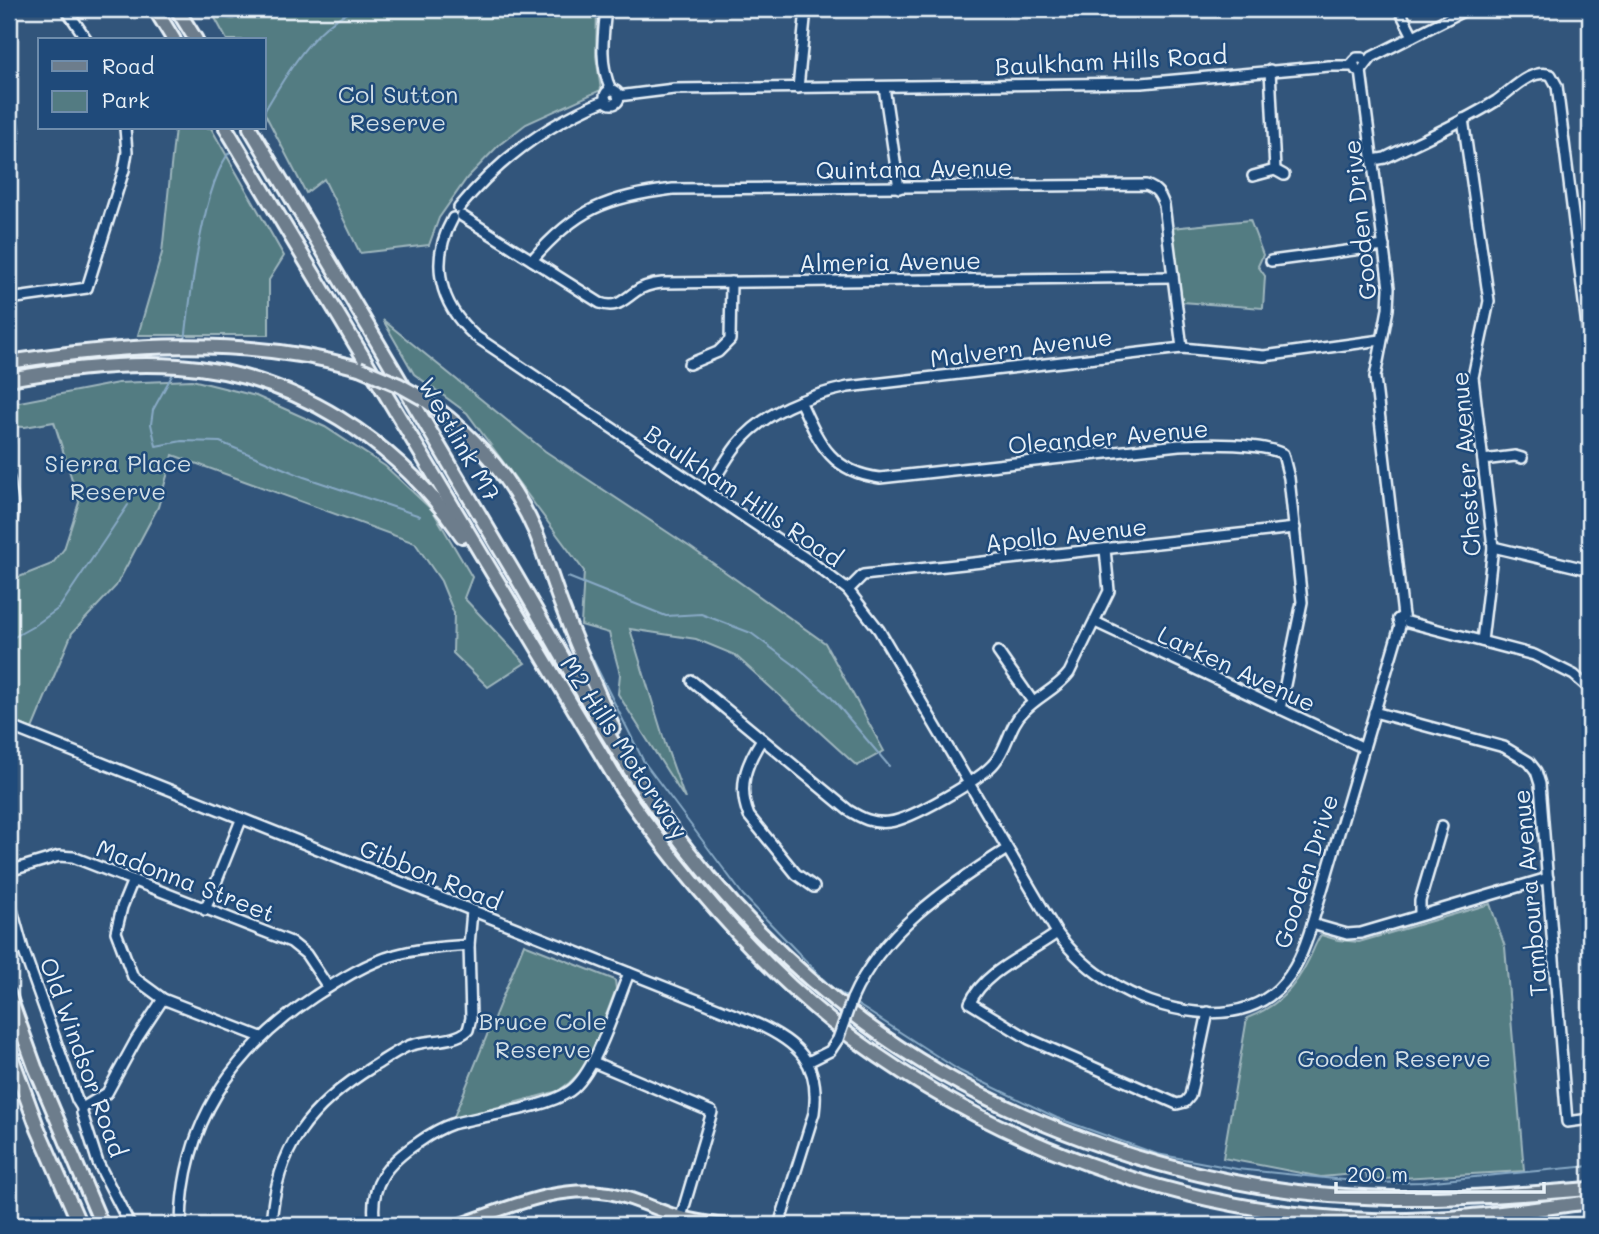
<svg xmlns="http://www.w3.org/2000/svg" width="1599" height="1234" viewBox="0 0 1599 1234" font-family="Mali,sans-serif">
<rect width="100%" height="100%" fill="#32557b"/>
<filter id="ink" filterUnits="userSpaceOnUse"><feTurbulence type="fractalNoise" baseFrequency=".0143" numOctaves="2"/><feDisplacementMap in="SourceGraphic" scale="14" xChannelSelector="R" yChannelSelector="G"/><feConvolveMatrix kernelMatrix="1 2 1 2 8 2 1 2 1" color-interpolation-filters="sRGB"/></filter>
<g filter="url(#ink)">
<g fill="#537b82" stroke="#9eb6bd" stroke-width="2">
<polygon points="252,9 597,9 596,56 601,90 526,124 499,145 467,178 439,218 429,245 360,253 324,179 306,193 264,112 264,40 227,40 214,16 233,19"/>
<polygon points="175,128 211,128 284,256 269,280 269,335 138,335 162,253"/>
<polygon points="1250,220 1263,255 1258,266 1265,276 1263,308 1182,302 1172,228"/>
<polygon points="383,320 545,451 690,547 825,643 884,751 857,766 735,655 696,639 630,629 665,743 685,799 618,694 620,674 609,633 581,625 584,571 467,413 414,374"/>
<polygon points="192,380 256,396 325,427 385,466 433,511 472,577 464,598 525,663 488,687 453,653 454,613 441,581 415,543 173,455 158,507 116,586 72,633 32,729 9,719 9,581 52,564 64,549 79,502 54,422 25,427 9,426 9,404 118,383"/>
<path d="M1490 904 1505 947 1524 1171 1367 1180 1366 1173 1321 1177 1223 1158 1247 1018C1277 1007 1295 988 1309 959 1313 951 1316 942 1321 935L1338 940 1359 942Z"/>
<polygon points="524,944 615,980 616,989 587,1065 569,1083 558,1091 453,1119"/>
</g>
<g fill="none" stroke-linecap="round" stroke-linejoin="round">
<g stroke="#88aac6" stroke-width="2">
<path d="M264 112C284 78 319 15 361 9"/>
<path d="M185 342C190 297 203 181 232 149"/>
<polyline points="175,370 153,410 151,424 156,446 182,441 220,442 304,477 420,516"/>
<polyline points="568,577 666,616 701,614 751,633 793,664 830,696 889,766"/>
<polyline points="576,626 644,762 743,895 830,986 848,998"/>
<polyline points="9,640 34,626 59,608 128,505"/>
<polyline points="855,1003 960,1071 1057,1118 1157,1154 1237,1169 1373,1183 1423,1182 1590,1166"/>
</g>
<g stroke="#e8f1f8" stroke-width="14">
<g id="minor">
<polyline points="66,9 87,40"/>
<path d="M606 9C603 36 599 64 611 90"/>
<polyline points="1399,9 1413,36"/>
<polyline points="1270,70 1275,170 1284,175"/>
<polyline points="1356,70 1353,62 1357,58 1362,58 1366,62"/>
<polyline points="1361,71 1389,288 1388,309 1375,377 1403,616"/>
<polyline points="1361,71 1372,57 1467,9"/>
<polyline points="884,87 899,188"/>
<polyline points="798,88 806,9"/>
<circle cx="612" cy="97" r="7"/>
<polyline points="618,96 674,89 1142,83 1329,66 1353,66"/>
<polyline points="9,104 14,133 9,165"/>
<polyline points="1463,119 1489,301 1473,377 1493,547 1482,641"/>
<path d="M1373 160 1385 158C1422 140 1461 123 1496 101 1511 91 1532 67 1551 75L1557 86 1590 350"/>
<polyline points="1253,176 1275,170"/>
<path d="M459 208C499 159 547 124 606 100"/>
<path d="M462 216 600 303C616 309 622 301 635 292 643 286 652 284 662 283L1173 277"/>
<path d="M453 218C429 261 439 304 475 336L810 561 848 590 879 630 1057 933C1072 953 1090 970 1112 983 1156 1011 1235 1030 1278 989 1296 972 1305 947 1312 924L1400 626 1398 619 1403 616"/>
<path d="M532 260C576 209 607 197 673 189L1146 185C1157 189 1160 194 1164 205L1182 348"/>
<polyline points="1271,261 1384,246"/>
<polyline points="9,299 87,288 124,170 127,152 125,128"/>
<polyline points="689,364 718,352 730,340 731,282"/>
<path d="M800 401C819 442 830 472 880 478L1179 445C1205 444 1261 442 1283 454L1289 478 1302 602 1280 709"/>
<polyline points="9,441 9,439"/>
<polyline points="1483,460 1515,456 1522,458"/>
<path d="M9 479C12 498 16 513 9 531"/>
<path d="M707 491C717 476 726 459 737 445 763 412 809 395 848 387L1182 348 1264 356 1381 340"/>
<polyline points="1493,547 1590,570"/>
<polyline points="848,590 863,575 1295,528"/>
<polyline points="1095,622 1364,748"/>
<polyline points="1408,622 1534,655 1574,675 1590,689"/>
<polyline points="998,652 1033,702"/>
<path d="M692 681 848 810C861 818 873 824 889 822 910 820 982 779 995 762 1008 747 1009 725 1024 711 1038 696 1057 689 1069 673L1109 591 1105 549"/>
<polyline points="1374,712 1504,747 1529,762 1536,771 1540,784 1567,1122 1590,1119"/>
<path d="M9 726 755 1023C798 1042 821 1063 814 1113L779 1225"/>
<path d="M762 739C746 764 737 787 749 816L796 874 814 887"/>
<polyline points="9,871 59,856 73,857 291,942 306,954 328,987"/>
<polyline points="133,880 122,907 116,932 133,977 163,999 261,1037"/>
<polyline points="9,899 23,949 77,1100 82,1108 82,1113 98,1163 130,1225"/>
<polyline points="205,910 241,820"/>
<polyline points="1420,915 1420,901 1442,826"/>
<polyline points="1312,924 1347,934 1361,933 1548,878"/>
<path d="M1057 933C1029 954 985 970 970 1003L1029 1039 1177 1104 1185 1102 1190 1096 1208 1012"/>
<path d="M852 999C881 932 947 887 1007 849"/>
<polyline points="593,1062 712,1112 681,1217"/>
<polyline points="808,1062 830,1051 838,1039"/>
<polyline points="82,1108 107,1093 136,1040 163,999"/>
<path d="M181 1225C182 1124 232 1051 315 996 340 980 366 963 395 955 418 948 445 947 469 945"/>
<path d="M271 1225C276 1148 309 1106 374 1066 384 1060 395 1052 406 1047 425 1038 453 1044 468 1030L471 1018 469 945 472 911"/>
<path d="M375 1225C368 1185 387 1163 419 1142 429 1135 440 1128 452 1124 483 1115 545 1109 570 1091 596 1073 616 1004 629 973"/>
</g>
</g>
<g stroke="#e8f1f8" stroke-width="16">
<path id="major" d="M457 1225C506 1209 557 1184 609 1193 631 1197 650 1207 671 1214 688 1220 706 1222 724 1225"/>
</g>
<g stroke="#e8f1f8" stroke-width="18">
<g id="highway">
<polyline points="155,9 174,40"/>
<polyline points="177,9 196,40"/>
<path d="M226 128 622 789C682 874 750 956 832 1022 985 1142 1178 1213 1372 1220 1445 1222 1518 1211 1590 1202"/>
<path d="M250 128C336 272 421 416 507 561 559 648 606 741 667 823 721 897 789 967 863 1022 992 1118 1169 1182 1330 1195 1416 1202 1504 1196 1590 1189"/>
<path d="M9 362C124 344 245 336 359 368"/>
<path d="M9 379C64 369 123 362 179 366 295 374 397 441 462 536"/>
<path d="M424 399C472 433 512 478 536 533 546 558 553 584 563 609 578 649 596 688 613 728"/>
<polyline points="9,995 35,1067 102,1225"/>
<polyline points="9,1050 38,1129 80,1225"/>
</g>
</g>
<use href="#minor" stroke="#1f4a7a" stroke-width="9"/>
<use href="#major" stroke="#6d7d8c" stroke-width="10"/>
<use href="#highway" stroke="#6d7d8c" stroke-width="12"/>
<g stroke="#e8f1f8" stroke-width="14" stroke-linecap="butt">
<polyline id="minor-bridge" points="838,1039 852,999"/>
</g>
<g stroke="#e8f1f8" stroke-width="18" stroke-linecap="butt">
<polyline id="highway-bridge" points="359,368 399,385 424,399"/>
</g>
<use href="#minor-bridge" stroke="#1f4a7a" stroke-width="9"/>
<use href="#highway-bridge" stroke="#6d7d8c" stroke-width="12"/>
</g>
</g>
<g text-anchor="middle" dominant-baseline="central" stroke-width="5" stroke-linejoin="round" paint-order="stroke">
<g font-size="24" fill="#e8f1f8" stroke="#1f4a7a">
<text transform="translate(1111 60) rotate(-3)">Baulkham Hills Road</text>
<text transform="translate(914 168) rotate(-1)">Quintana Avenue</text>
<text transform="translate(1359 220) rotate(-96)">Gooden Drive</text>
<text transform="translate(890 261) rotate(-1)">Almeria Avenue</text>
<text transform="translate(1021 347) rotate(-7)">Malvern Avenue</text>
<text transform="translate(1108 436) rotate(-5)">Oleander Avenue</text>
<text transform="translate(460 439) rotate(60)">Westlink M7</text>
<text transform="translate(1465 464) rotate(-94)">Chester Avenue</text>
<text transform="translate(744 495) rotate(34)">Baulkham Hills Road</text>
<text transform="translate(1066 534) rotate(-6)">Apollo Avenue</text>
<text transform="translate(1237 668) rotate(25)">Larken Avenue</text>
<text transform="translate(625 747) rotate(57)">M2 Hills Motorway</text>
<text transform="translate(1305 871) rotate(-72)">Gooden Drive</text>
<text transform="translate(431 874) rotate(22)">Gibbon Road</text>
<text transform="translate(186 880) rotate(21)">Madonna Street</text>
<text transform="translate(1529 893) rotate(-95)">Tamboura Avenue</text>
<text transform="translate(84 1057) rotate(70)">Old Windsor Road</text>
</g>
<g font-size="24" fill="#d2dfe6" stroke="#1f4a7a">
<text x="398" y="93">Col Sutton<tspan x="398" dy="28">Reserve</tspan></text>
<text x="118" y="462">Sierra Place<tspan x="118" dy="28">Reserve</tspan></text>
<text x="543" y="1020">Bruce Cole<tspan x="543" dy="28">Reserve</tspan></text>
<text x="1394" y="1057">Gooden Reserve</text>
</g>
</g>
<rect width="1599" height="1234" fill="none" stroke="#1f4a7a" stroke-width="35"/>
<rect x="18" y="18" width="1564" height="1199" fill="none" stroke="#e8f1f8" stroke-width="2.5" filter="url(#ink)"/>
<rect x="38" y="38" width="228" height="91" fill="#1f4a7a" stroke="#6f8dac" stroke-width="2"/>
<rect x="52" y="61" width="35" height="10" fill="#6d7d8c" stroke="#6f8dac" stroke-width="2"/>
<text x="102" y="74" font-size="21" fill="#e8f1f8">Road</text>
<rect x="52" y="91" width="35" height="21" fill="#537b82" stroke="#6f8dac" stroke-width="2"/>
<text x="102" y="108" font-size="21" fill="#e8f1f8">Park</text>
<path d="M1336 1182v10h208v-10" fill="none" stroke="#e8f1f8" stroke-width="3.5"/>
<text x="1347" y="1182" font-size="21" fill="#e8f1f8" stroke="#1f4a7a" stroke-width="5" paint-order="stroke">200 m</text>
</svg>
